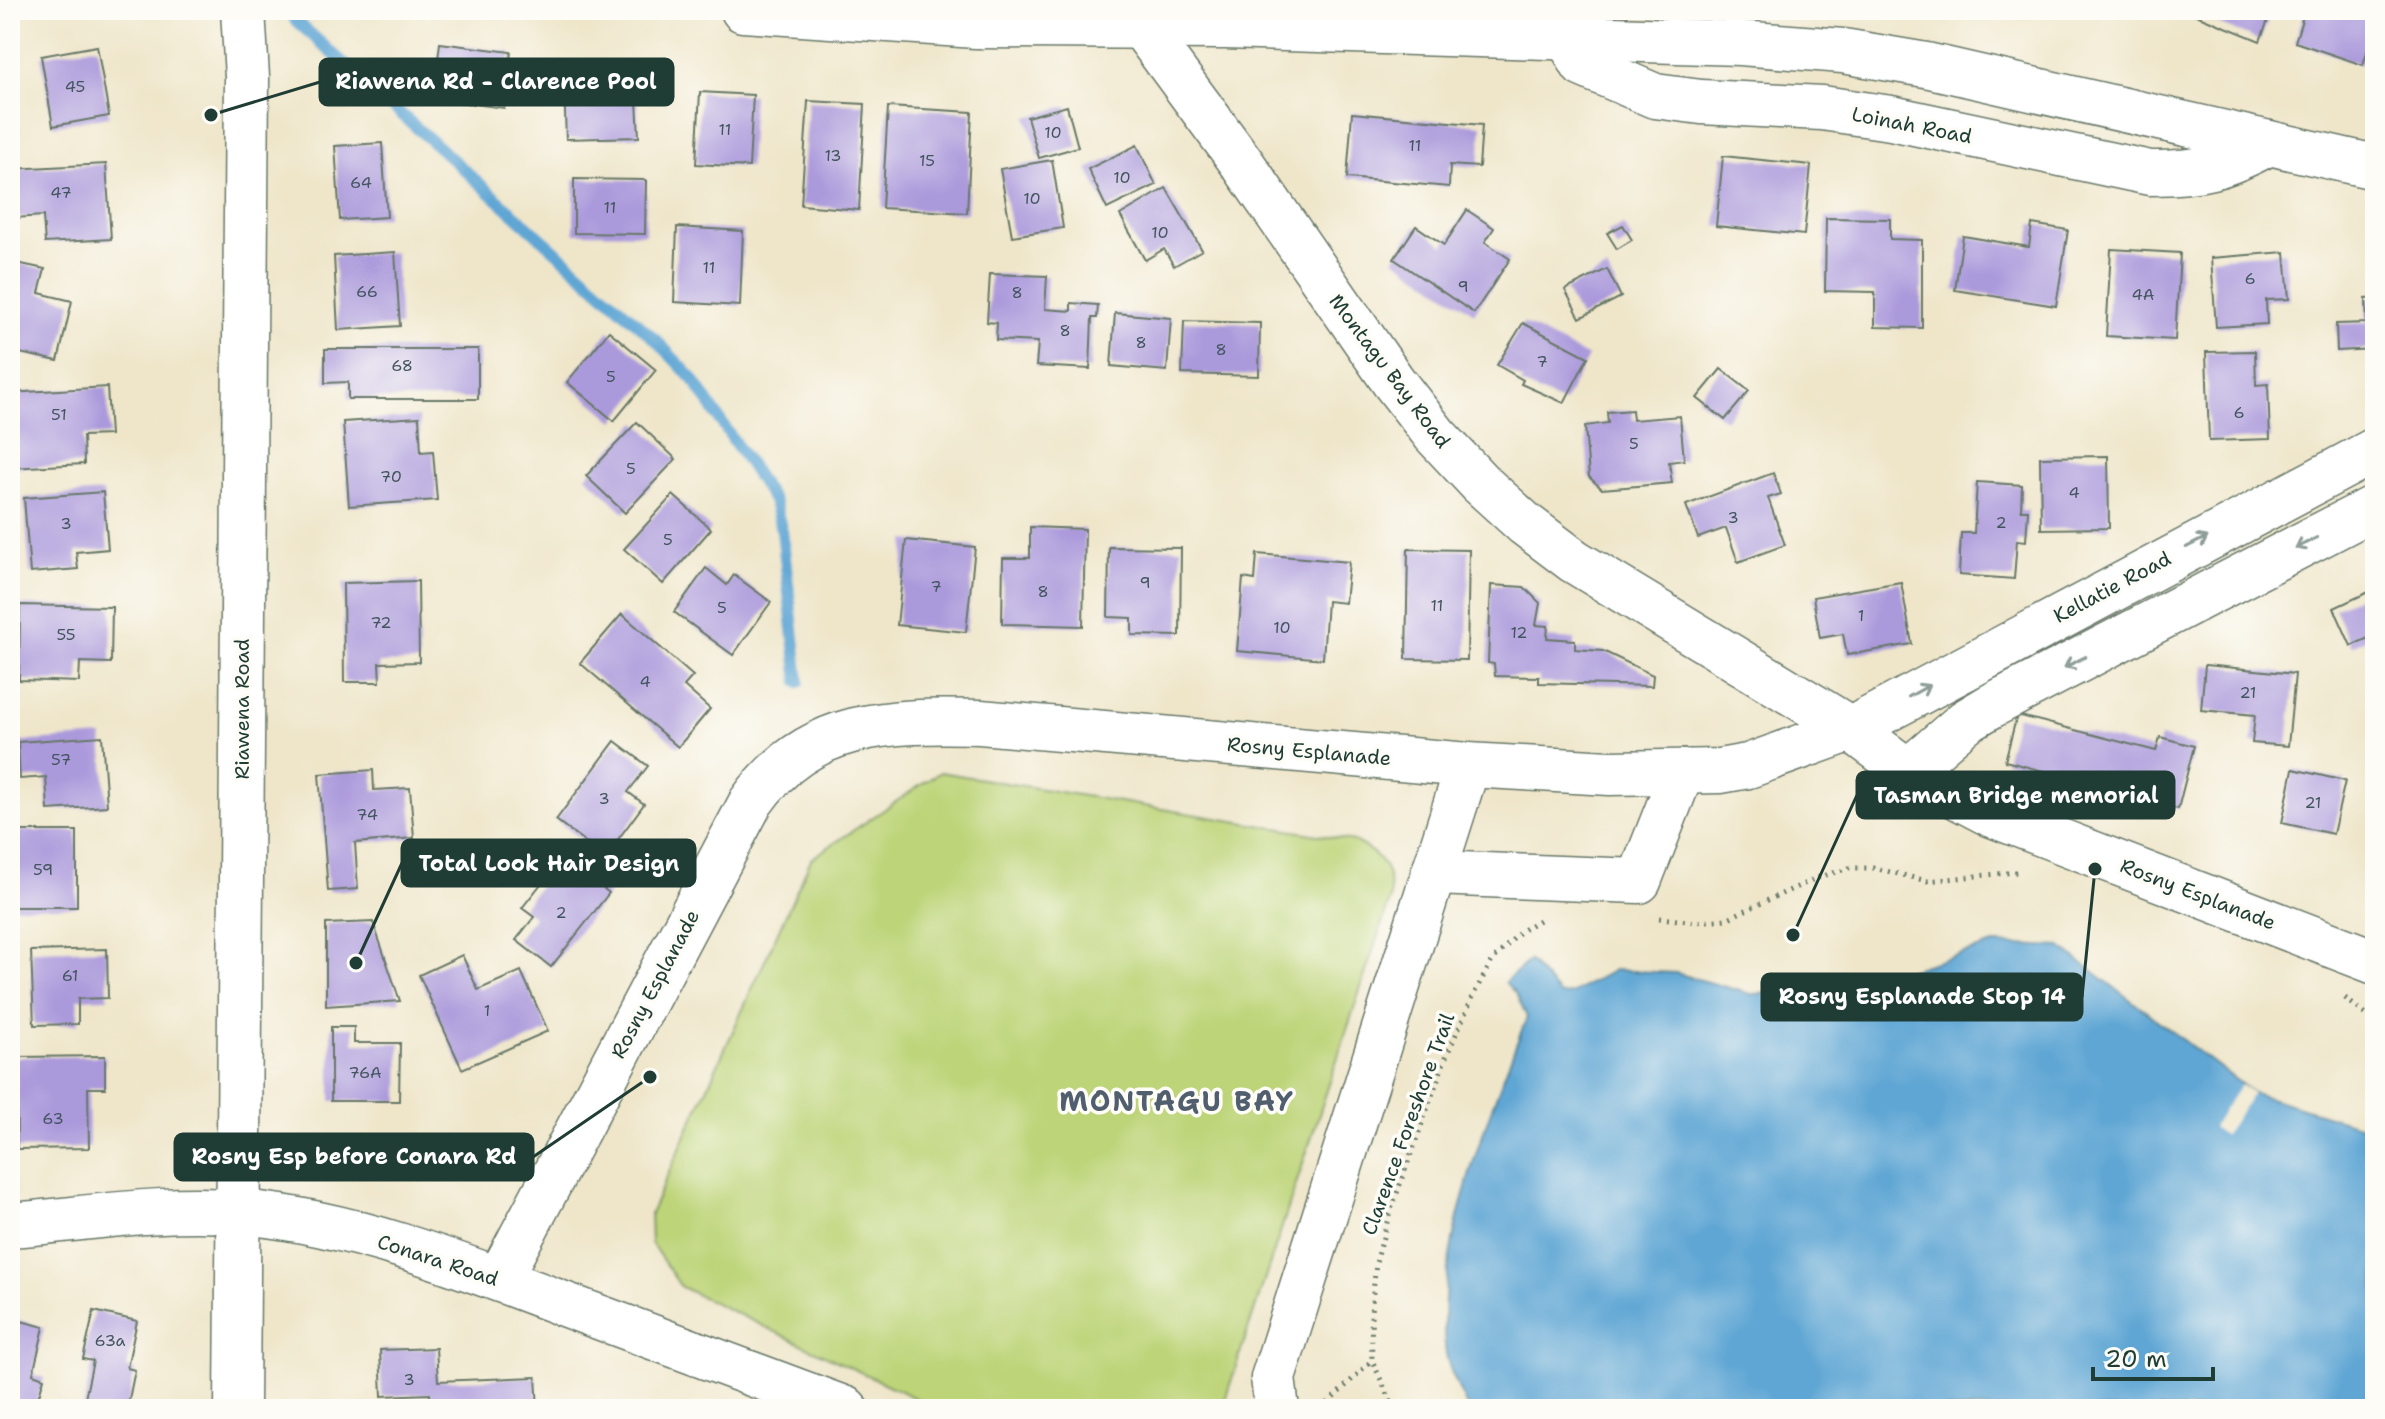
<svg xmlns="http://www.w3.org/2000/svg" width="2385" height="1419" viewBox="0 0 2385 1419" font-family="'Shantell Sans',sans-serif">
<rect width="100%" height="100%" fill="#fdfcf7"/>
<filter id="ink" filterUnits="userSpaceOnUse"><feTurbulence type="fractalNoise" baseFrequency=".0125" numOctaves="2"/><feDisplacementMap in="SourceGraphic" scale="16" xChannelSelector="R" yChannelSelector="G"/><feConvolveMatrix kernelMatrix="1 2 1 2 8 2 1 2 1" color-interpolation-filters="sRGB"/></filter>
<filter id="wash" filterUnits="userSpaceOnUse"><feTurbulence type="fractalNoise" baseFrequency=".006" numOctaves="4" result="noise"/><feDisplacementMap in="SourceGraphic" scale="32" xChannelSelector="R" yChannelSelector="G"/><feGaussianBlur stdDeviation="1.8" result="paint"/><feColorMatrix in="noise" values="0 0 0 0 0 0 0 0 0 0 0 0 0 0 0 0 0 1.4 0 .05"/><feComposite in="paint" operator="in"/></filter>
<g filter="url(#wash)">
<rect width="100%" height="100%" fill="#efe6ca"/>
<path fill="#bdd478" stroke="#6e8856" stroke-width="2" d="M940 772 1354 841C1382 856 1391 867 1390 899L1222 1409H938L681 1287 651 1243 650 1214 811 859Z"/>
<path fill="#5ea6d4" stroke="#3e7284" stroke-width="2" d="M1994 944 2061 947 2253 1093 2375 1130V1409H1468C1460 1390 1446 1366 1445 1346 1436 1242 1489 1113 1527 1017L1516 994 1505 982 1529 961 1560 995 1571 994 1614 970 1676 973 1751 994 1840 991Z"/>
<polygon fill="#efe6ca" points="2241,1085 2253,1093 2224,1135 2212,1127"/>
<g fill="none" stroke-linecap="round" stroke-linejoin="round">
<polyline stroke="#5ea6d4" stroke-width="12" points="295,20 656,340 693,379 774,502 782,531 799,682"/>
</g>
<g id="blocks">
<g fill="#ab9adb">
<polygon points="2184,10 2272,10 2260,41"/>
<polygon points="2305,10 2375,10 2375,26 2363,65 2295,42"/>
<polygon points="440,43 511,52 504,108 433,99"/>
<polygon points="97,46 109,116 53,126 41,56"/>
<polygon points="636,82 639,137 566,139 564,85"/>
<polygon points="700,92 753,95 749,167 696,164"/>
<polygon points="808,101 865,104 859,210 801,205"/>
<polygon points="1067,106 1078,147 1039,158 1027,117"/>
<polygon points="888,107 972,112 967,213 882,208"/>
<polygon points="1352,113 1482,125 1479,167 1450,165 1449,187 1347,178"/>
<polygon points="382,143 387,217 340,220 335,146"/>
<polygon points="1137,145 1156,185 1107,209 1088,169"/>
<polygon points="1723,156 1811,165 1804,235 1716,226"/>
<polygon points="1052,160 1063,228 1012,236 1000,169"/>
<polygon points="106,164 111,239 45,243 43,216 14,218 12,169"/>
<polygon points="574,179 646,180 645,234 574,233"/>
<polygon points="1166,188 1202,250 1174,266 1164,249 1145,260 1120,215"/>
<polygon points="1467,210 1494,228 1485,242 1510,259 1474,313 1394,259 1416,226 1444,245"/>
<polygon points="1826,218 1890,219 1890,239 1922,240 1922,328 1875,327 1875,292 1825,291"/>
<polygon points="2032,224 2068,230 2056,306 1955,290 1963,236 2029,247"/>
<polygon points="1623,225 1632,240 1617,249 1607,233"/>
<polygon points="677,227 743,231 740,306 674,302"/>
<polygon points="2111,249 2180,253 2175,340 2106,336"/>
<polygon points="395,252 400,326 338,330 334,256"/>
<polygon points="2285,252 2289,299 2266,300 2267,324 2216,327 2211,258"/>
<polygon points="12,262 45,269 39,293 72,301 58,361 10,351"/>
<polygon points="1607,269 1621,297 1580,318 1565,290"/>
<polygon points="990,274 1047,276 1045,309 1071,311 1071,303 1098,305 1097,318 1092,318 1090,369 1036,366 1038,342 996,340 997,323 987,322"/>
<polygon points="2375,298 2375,349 2337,351 2336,324 2367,323 2366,299"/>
<polygon points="1115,313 1171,318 1167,371 1111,366"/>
<polygon points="1184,321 1260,323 1259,376 1182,374"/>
<polygon points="1523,323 1588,357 1564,403 1521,384 1523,380 1497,365"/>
<polygon points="609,331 656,370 614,421 567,382"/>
<polygon points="325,349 478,349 478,399 348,399 348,382 325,383"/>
<polygon points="2255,351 2256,385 2268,384 2270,439 2209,441 2206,352"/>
<polygon points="1721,369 1749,391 1725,420 1697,398"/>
<polygon points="107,387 110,435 83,436 84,464 10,468 10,393"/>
<polygon points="1632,410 1633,420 1680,416 1684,460 1669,462 1672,483 1602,489 1589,477 1585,426 1608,423 1607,412"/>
<polygon points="419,417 421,452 433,451 437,500 349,506 343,422"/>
<polygon points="637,422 676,459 625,513 586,476"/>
<polygon points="2108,456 2109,528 2041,529 2040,457"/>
<polygon points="1773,473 1781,494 1768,498 1785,545 1738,562 1726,528 1698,538 1686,505"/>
<polygon points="1977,482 2022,485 2021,510 2028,510 2026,541 2017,540 2014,579 1959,575 1961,533 1974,533"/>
<polygon points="103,492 108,549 76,552 78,569 30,573 24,498"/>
<polygon points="673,495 711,529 663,584 624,549"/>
<polygon points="1030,527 1085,529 1083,626 1002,624 1003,558 1030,558"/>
<polygon points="906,540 975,547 966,632 897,625"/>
<polygon points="1109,547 1181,548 1180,636 1132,635 1132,618 1108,617"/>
<polygon points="1408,549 1469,550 1467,660 1406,659"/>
<polygon points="1257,554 1349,562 1345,603 1327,601 1323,659 1237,651 1243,578 1255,580"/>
<polygon points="706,568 727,585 734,575 771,602 733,655 674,612"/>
<polygon points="418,581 419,662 379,663 380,682 344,682 343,583"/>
<polygon points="1901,582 1912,644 1847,655 1843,634 1820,638 1813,597"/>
<polygon points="1491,585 1524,587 1540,603 1536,625 1548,626 1547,638 1575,640 1575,649 1603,651 1653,675 1652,686 1539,683 1539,677 1495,676 1494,664 1488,663"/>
<polygon points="2375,589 2375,635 2351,646 2334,608"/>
<polygon points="20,605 112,607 111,663 80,662 79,682 19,680"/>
<polygon points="622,614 693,676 684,686 710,709 678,747 580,663"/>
<polygon points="2205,665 2295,674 2288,746 2252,743 2255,715 2201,710"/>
<polygon points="2017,715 2156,751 2160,737 2194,746 2178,809 2046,775 2047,772 2005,761"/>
<polygon points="102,736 107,806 48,810 46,777 20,779 18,742"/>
<polygon points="615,741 648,766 628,792 644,804 605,857 556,820"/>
<polygon points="2293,769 2345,781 2333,834 2282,823"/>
<polygon points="373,770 374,790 410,788 414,838 355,843 358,889 328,891 319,774"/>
<rect x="10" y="831" width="67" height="76"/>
<polygon points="563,856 609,893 551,967 516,940 534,917 522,908"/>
<polygon points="373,922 400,1001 326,1006 326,924"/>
<polygon points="107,949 108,998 78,999 78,1024 34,1025 31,951"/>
<polygon points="462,955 478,990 521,971 548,1031 462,1069 419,975"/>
<polygon points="331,1027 354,1027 354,1043 400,1043 399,1101 331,1101"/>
<polygon points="105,1056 105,1088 88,1088 89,1148 17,1149 16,1057"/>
<polygon points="94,1311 137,1321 127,1368 135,1370 127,1409 83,1408 93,1361 83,1359"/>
<polygon points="10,1318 44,1327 33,1374 44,1378 35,1409 10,1409"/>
<polygon points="436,1348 438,1381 536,1377 538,1409 430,1409 430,1394 382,1396 380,1350"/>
</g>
</g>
</g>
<g filter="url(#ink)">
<use href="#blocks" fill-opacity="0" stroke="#687868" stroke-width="2"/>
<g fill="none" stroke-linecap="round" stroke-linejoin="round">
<g stroke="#687868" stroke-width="47">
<g id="minor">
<polyline points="743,10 976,26 1225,27 1740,43 1843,51 1926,65 2375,167"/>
<polyline points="1129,10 1242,163 1393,381 1435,435 1480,483 1525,524 1574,561 1851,729 2375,450"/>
<path d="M1567 37 1583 65 1655 96 1701 102 1822 108 1891 118 2150 173C2200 173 2225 167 2269 143"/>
<polyline points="1908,771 1966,721 1991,706 2375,507"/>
<polyline points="1434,873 1639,881 1682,772"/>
<path d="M10 1225C85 1219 165 1205 240 1212 351 1222 459 1264 561 1303 656 1338 751 1374 846 1409"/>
<path d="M499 1279 751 802C809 720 889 720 980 722L1468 765 1610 773 1720 771 1748 766 1851 729 1908 771 1990 814 2375 962"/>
<polyline points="237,1409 247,77 243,10"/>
<polyline points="1277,1409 1273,1378 1468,765"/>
</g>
</g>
<g stroke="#687868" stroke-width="5" stroke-dasharray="2 6" stroke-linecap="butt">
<polyline points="1659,918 1697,922 1726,919 1817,878 1849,868 1874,868 1927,881 2017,872"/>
<polyline points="2345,998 2375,1022"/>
<polyline points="1322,1409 1372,1360"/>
<polyline points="1394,1409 1372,1360 1371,1312 1376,1263 1389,1215 1446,1057 1475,992 1492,961 1521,931 1539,920"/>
</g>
<use href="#minor" stroke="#fff" stroke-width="44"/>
</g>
<defs><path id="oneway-shaft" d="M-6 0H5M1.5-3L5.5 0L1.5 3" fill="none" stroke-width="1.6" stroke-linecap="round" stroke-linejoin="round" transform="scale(2)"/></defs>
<g stroke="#8f9e9a">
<use href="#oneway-shaft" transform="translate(2197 542) rotate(-27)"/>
<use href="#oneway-shaft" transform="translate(2306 543) rotate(153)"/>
<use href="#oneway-shaft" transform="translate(2075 662) rotate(153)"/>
<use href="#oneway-shaft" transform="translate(1919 691) rotate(-29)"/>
</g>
</g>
<g text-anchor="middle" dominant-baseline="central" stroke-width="7" stroke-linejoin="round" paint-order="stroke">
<g font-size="16" fill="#42545e">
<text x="75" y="86">45</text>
<text x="725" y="129">11</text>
<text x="1053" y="132">10</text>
<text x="1415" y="145">11</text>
<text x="833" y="155">13</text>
<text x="927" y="160">15</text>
<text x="1122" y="177">10</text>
<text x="361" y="182">64</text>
<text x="61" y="192">47</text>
<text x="1032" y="198">10</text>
<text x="610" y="207">11</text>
<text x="1160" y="232">10</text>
<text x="709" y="267">11</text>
<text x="2250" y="278">6</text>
<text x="1463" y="286">9</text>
<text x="367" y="291">66</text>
<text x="1017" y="292">8</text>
<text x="2143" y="294">4A</text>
<text x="1065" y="330">8</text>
<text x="1141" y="342">8</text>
<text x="1221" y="349">8</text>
<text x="1542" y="361">7</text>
<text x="402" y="365">68</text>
<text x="611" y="376">5</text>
<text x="2239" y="412">6</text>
<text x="59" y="414">51</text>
<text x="1634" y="443">5</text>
<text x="631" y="468">5</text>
<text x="391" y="476">70</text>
<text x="2074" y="492">4</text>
<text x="1733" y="517">3</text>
<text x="2001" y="522">2</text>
<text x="66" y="523">3</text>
<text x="668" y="539">5</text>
<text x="1145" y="582">9</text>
<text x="936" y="586">7</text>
<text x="1043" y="591">8</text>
<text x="1437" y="605">11</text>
<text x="722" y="607">5</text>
<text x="1861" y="615">1</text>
<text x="381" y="622">72</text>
<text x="1282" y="627">10</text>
<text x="1519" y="632">12</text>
<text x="66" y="634">55</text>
<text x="645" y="681">4</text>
<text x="2248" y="692">21</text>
<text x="61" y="759">57</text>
<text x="604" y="798">3</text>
<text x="2313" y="802">21</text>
<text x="367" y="814">74</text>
<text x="43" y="869">59</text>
<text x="561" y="912">2</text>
<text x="70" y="975">61</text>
<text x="487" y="1010">1</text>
<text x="365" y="1072">76A</text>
<text x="53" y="1118">63</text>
<text x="110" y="1340">63a</text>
<text x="409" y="1379">3</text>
</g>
<g font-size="20" fill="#1f3d34" stroke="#fdfcf7">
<text transform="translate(1912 125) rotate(11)">Loinah Road</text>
<text transform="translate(1390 371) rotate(53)">Montagu Bay Road</text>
<text transform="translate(2112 587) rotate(-28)">Kellatie Road</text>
<text transform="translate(242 709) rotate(-90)">Riawena Road</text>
<text transform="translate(1309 751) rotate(5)">Rosny Esplanade</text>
<text transform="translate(2198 894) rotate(21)">Rosny Esplanade</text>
<text transform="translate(655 984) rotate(-62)">Rosny Esplanade</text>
<text transform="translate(1408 1124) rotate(-70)">Clarence Foreshore Trail</text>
<text transform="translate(438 1260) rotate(18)">Conara Road</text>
</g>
<g font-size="28" font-weight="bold" letter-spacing="2" fill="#505e6e" stroke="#fdfcf7">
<text x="1177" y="1101">MONTAGU BAY</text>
</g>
</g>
<path fill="none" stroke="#1f3d34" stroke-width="3" d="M211 115L320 82M1793 935L1857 795M356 963L402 863M2095 869L2082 997M650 1077L533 1157"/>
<g fill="#1f3d34" stroke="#fdfcf7" stroke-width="3">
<circle cx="211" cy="115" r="8"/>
<circle cx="1793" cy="935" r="8"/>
<circle cx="356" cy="963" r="8"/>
<circle cx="2095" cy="869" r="8"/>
<circle cx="650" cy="1077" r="8"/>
</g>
<g fill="#1f3d34" stroke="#1f3d34" stroke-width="3">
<rect x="320" y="59" width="353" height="46" rx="8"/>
<rect x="1857" y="772" width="317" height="46" rx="8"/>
<rect x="402" y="840" width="293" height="46" rx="8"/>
<rect x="1762" y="974" width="320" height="46" rx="8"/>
<rect x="175" y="1134" width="358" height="46" rx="8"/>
</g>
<g font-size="22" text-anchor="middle" font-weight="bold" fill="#fff">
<text x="496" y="89">Riawena Rd - Clarence Pool</text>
<text x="2016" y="803">Tasman Bridge memorial</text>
<text x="549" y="871">Total Look Hair Design</text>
<text x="1922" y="1004">Rosny Esplanade Stop 14</text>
<text x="354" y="1164">Rosny Esp before Conara Rd</text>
</g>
<rect width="2385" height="1419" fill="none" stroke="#fdfcf7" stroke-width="40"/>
<path d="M2093 1367v12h120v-12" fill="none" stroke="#1f3d34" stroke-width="4"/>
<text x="2105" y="1367" font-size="24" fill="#1f3d34" stroke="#fdfcf7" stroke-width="6" paint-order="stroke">20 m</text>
</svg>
